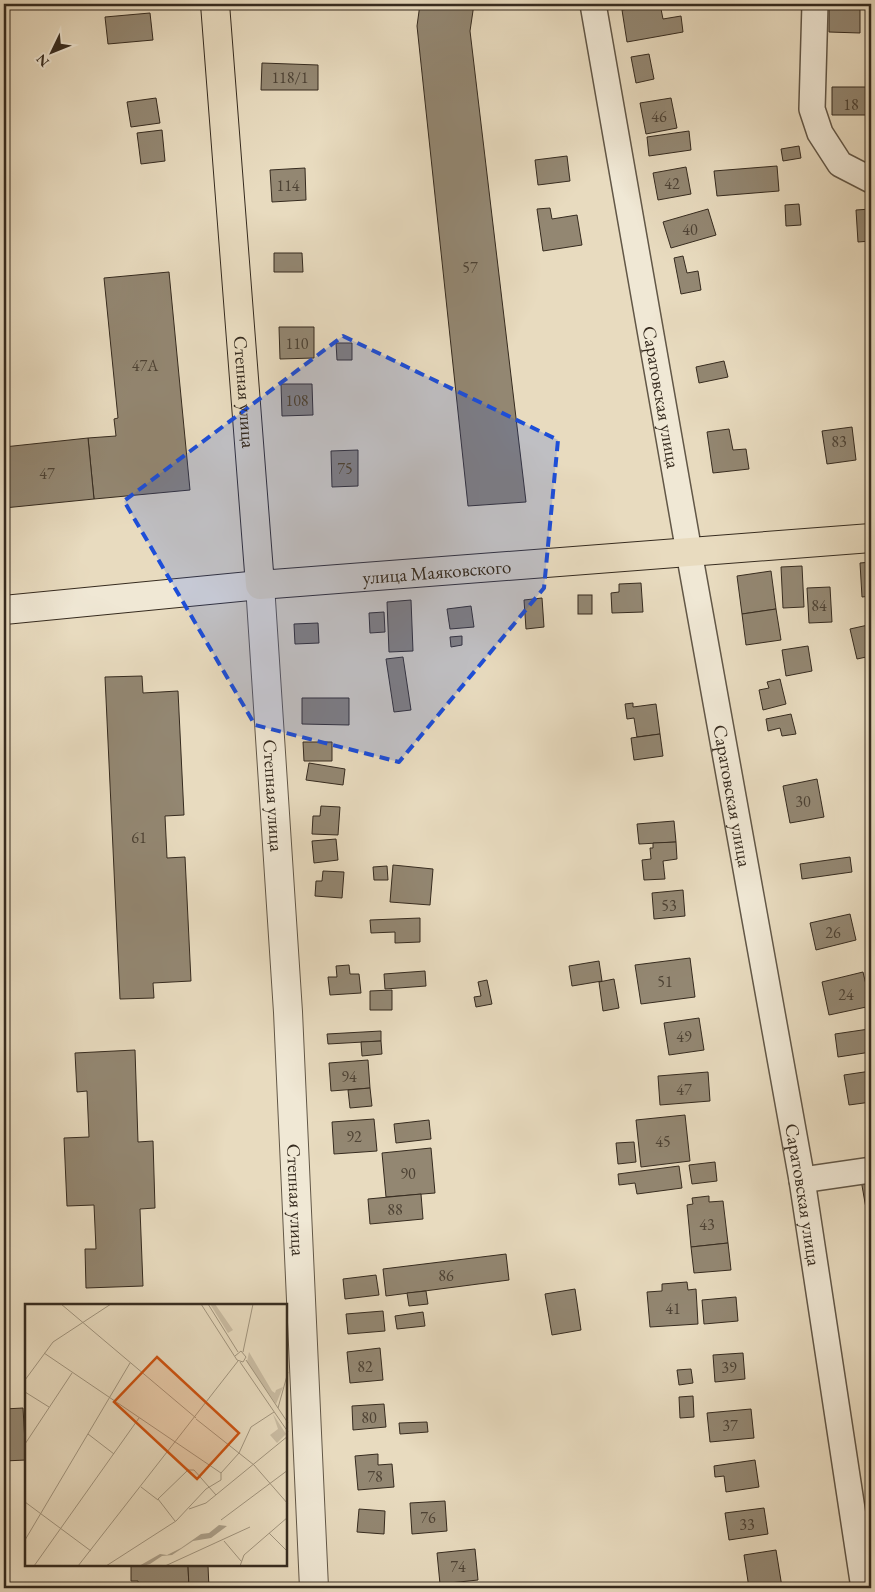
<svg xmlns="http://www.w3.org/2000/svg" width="875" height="1592" viewBox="0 0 875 1592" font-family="'EB Garamond',serif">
<rect width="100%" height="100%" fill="#e8dbbf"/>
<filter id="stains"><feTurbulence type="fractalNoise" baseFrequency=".004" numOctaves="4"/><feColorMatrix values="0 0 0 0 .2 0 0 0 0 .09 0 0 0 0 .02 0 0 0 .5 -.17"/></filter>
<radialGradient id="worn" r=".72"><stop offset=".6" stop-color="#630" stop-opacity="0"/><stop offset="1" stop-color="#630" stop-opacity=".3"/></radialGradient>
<g fill="#938772" stroke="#362b1f">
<polygon points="420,4 474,4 470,31 526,502 468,506 417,26"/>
<polygon points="660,4 663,19 681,16 683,32 627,42 622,10"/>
<polygon points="829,4 860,4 860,33 829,32"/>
<polygon points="150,13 153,40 108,44 105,17"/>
<polygon points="649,54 654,79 636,83 631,57"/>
<polygon points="262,63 318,65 318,90 261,90"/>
<polygon points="832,87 870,87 869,115 832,115"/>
<polygon points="156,98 160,123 131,127 127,102"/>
<polygon points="671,98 677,128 646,134 640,103"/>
<polygon points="162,130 165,161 141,164 137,133"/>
<polygon points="689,131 691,150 649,156 647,137"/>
<polygon points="799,146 801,158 783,161 781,149"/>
<polygon points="567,156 570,181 538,185 535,160"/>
<polygon points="777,166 779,191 717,196 714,171"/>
<polygon points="686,167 691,194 658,200 653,173"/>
<polygon points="305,168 306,200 272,202 270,170"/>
<polygon points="799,204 801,225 786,226 785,205"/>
<polygon points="550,208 552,219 577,215 582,245 543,251 537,209"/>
<polygon points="708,209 716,235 671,248 663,222"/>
<polygon points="871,209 871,241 858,242 856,210"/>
<polygon points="274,253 302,253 303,272 274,272"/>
<polygon points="683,256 687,273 698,271 701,290 681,294 674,258"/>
<polygon points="169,272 190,490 94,499 88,438 116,436 114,419 118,418 104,278"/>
<polygon points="279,327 314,327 314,358 280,359"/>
<polygon points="336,343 352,343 352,360 337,360"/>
<polygon points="724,361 728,377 699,383 696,367"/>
<polygon points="281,384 312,384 313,415 282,416"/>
<polygon points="852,427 856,460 827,464 822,431"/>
<polygon points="729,429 733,450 746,449 749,469 713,473 707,432"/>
<polygon points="88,438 94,499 4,508 4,447"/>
<polygon points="358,450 358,486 332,487 331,451"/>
<polygon points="871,562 871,596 862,597 860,563"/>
<polygon points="802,566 804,607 783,608 781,567"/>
<polygon points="771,571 776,609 742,614 737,576"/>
<polygon points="641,583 643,612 612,613 611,593 619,592 619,584"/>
<polygon points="830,587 832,622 809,623 807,588"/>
<rect x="578" y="595" width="14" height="19"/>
<polygon points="542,598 544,627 526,629 524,600"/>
<polygon points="411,600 413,651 389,652 387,602"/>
<polygon points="471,606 474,627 450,629 447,609"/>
<polygon points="776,609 781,640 746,645 742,614"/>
<polygon points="384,612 385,632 370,633 369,613"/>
<polygon points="318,623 319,643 295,644 294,624"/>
<polygon points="868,625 871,641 871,656 857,659 850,629"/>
<polygon points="462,636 462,645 451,647 450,637"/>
<polygon points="808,646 812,671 786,676 782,650"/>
<polygon points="403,657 411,710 394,712 386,659"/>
<polygon points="142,676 143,693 178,691 184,815 165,816 167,858 185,857 191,981 153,983 154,998 120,999 105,677"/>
<polygon points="780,679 786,704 763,710 759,690 769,688 767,682"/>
<polygon points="302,698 349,698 349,725 302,724"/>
<polygon points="633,703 633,707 656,704 660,734 637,737 634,718 627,719 625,704"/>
<polygon points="791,714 796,734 782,736 780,728 768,731 766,719"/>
<polygon points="660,734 663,756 634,760 631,738"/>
<polygon points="303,742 332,742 332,761 304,761"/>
<polygon points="309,763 345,769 343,785 306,780"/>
<polygon points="817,779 824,817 790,823 783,786"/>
<polygon points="321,806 340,807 338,835 312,834 313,816 320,816"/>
<polygon points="674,821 676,842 639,844 637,824"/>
<polygon points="336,839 338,860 314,863 312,841"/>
<polygon points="676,842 677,859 663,861 665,879 644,880 642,860 651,859 650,848 653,848 653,843"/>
<polygon points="850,857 852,872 802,879 800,864"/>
<polygon points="393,865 433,869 430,905 390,902"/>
<polygon points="387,866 388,880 374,880 373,867"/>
<polygon points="323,871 344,872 342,898 315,896 316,881 322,881"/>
<polygon points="683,890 685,916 654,919 652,893"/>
<polygon points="850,914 856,940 816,950 810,923"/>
<polygon points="420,918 420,942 395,943 395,932 371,933 370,920"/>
<polygon points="690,958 695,997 641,1004 635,965"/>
<polygon points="599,961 602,981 572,986 569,966"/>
<polygon points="349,965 350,974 359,974 361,993 330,995 328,977 337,977 336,966"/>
<polygon points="425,971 426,986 385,989 384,974"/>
<polygon points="863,972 871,1006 829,1015 822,982"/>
<polygon points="614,979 619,1008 603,1011 599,982"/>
<polygon points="487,980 492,1004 476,1007 474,997 481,996 478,982"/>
<polygon points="392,990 392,1010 370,1010 370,991"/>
<polygon points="699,1018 704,1050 669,1055 664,1023"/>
<polygon points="869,1029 871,1052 838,1057 835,1034"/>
<polygon points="381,1031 381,1041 328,1044 327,1034"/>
<polygon points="381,1041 382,1054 362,1056 361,1042"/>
<polygon points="135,1050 138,1142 153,1141 155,1208 140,1209 143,1286 86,1288 85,1249 96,1249 94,1205 67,1206 64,1138 89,1137 87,1091 77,1092 75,1053"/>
<polygon points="368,1060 370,1088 331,1091 329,1063"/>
<polygon points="871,1071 871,1102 849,1105 844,1075"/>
<polygon points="708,1072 710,1101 660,1105 658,1076"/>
<polygon points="370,1088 372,1106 350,1108 348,1090"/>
<polygon points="685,1115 690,1161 641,1167 636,1120"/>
<polygon points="374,1119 377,1151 334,1154 332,1122"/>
<polygon points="429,1120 431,1139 396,1143 394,1124"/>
<polygon points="634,1142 636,1162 618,1164 616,1143"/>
<polygon points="431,1148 435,1193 386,1197 382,1153"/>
<polygon points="715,1162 717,1181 692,1184 689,1165"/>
<polygon points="679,1166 682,1188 637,1194 635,1183 619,1185 618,1174"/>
<polygon points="871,1178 871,1213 867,1214 861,1180"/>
<polygon points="421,1194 423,1219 370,1224 368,1199"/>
<polygon points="709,1196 709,1202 723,1201 728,1243 691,1247 687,1205 693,1204 692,1198"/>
<polygon points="728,1243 731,1270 694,1273 691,1247"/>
<polygon points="506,1254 509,1280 386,1296 383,1269"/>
<polygon points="376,1275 379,1295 345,1299 343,1279"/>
<polygon points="687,1282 688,1290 696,1289 698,1324 650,1327 647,1292 662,1291 662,1284"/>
<polygon points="575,1289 581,1330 552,1335 545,1294"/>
<polygon points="426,1291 428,1304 409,1306 407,1293"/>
<polygon points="736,1297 738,1321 704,1324 702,1300"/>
<polygon points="383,1311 385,1331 348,1334 346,1314"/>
<polygon points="423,1312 425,1326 397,1329 395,1316"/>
<polygon points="380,1348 383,1380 350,1383 347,1352"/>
<polygon points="743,1353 745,1379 715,1382 713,1355"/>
<polygon points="691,1369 693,1383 679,1385 677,1370"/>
<polygon points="693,1396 694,1417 680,1418 679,1397"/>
<polygon points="384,1404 386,1427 353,1430 352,1406"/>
<polygon points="23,1408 26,1460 4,1461 4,1409"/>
<polygon points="751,1409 754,1438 710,1442 707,1413"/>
<polygon points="427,1422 428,1432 400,1434 399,1423"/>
<polygon points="378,1454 378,1465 392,1464 394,1487 358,1490 355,1456"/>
<polygon points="755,1460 759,1487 726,1492 724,1476 715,1477 714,1466"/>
<polygon points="445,1501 447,1531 412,1534 410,1503"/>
<polygon points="764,1508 768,1534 729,1540 725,1513"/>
<polygon points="359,1509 385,1511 384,1534 357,1532"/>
<polygon points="475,1549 478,1580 440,1584 437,1553"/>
<polygon points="776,1550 782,1587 771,1588 749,1588 744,1555"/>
<polygon points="131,1566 188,1566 189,1588 139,1588 138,1581 131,1581"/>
<polygon points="188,1566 208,1566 209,1588 189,1588"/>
</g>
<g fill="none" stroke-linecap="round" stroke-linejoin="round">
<g stroke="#625747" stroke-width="28">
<g id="minor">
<path id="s1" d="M593 4 689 552 802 1180 864 1588"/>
<polyline points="815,4 812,109 820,133 840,164 871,180"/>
<polyline points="802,1180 871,1170"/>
</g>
</g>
<g stroke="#625747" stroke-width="30">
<g id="tertiary">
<path id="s2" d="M260 585 288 1012 314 1588"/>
</g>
</g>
<g stroke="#362b1f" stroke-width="30">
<polyline id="secondary" points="4,610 260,585"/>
</g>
<g stroke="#362b1f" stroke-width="30">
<g id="primary">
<path id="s3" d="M215 4 260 585 871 538"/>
</g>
</g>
<use href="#minor" stroke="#f0e8d5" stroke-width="25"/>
<use href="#tertiary" stroke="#f0e8d5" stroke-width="28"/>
<use href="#secondary" stroke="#f0e8d5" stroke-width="28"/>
<use href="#primary" stroke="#e8dbbf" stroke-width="28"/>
</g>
<path fill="#1d4ed8" fill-opacity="0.2" stroke="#1d4ed8" stroke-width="4" stroke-dasharray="10 6" stroke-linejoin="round" d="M343 336 558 440 544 588 399 762 255 725 124 501Z"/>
<g text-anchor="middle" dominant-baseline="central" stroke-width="4" stroke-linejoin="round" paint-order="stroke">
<g font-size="16" fill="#4d4234">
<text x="290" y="77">118/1</text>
<text x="851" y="104">18</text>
<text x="659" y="116">46</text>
<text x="672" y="183">42</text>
<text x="288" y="185">114</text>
<text x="690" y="229">40</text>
<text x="470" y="267">57</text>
<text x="297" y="343">110</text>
<text x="145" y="365">47А</text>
<text x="297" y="400">108</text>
<text x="839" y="441">83</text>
<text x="345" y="468">75</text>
<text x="47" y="473">47</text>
<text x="819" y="605">84</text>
<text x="803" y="801">30</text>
<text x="139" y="837">61</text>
<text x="669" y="905">53</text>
<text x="833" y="932">26</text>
<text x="665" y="981">51</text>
<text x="846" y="994">24</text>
<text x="684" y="1036">49</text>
<text x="349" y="1076">94</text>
<text x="684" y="1089">47</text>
<text x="354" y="1136">92</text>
<text x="663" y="1141">45</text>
<text x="408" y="1173">90</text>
<text x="395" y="1209">88</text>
<text x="707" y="1224">43</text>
<text x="446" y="1275">86</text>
<text x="673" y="1308">41</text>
<text x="365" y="1366">82</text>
<text x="729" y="1367">39</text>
<text x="369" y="1417">80</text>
<text x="730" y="1425">37</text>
<text x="375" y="1476">78</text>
<text x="428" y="1517">76</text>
<text x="747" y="1524">33</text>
<text x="458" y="1566">74</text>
</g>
<g font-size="19" fill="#362b1f" stroke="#f0e8d5">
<text stroke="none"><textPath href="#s3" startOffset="389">Степная улица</textPath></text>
<text stroke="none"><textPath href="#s1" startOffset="399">Саратовская улица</textPath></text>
<text stroke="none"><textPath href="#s3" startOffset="760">улица Маяковского</textPath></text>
<text stroke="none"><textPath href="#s2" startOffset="211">Степная улица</textPath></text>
<text stroke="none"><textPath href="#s1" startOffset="804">Саратовская улица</textPath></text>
<text stroke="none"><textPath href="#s1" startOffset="1209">Саратовская улица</textPath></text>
<text stroke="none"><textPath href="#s2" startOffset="616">Степная улица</textPath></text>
</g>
</g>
<g transform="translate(25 1304)">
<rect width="262" height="262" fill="#e8dbbf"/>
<path d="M185 0H190L208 26 203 29ZM224 48 247 87 250 89 251 86 258 83 251 100 222 58ZM248 110 261 130 252 139 245 131 253 125Z" fill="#cabda4"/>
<path d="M194 221 202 222 186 234 168 237 147 251 137 252 125 260 118 262H114L135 250 142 251 156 244 176 230 184 229Z" fill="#ab9f89"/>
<path fill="none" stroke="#a1957f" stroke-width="1" d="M36 0 171 114M176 0 212 56 218 58 221 53 216 47 210 52M183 0 213 48M218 48 228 0M19 49 196 169M221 56 263 119M215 58 263 128M0 76 28 38 86 0M0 88 24 103M253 104 263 68M171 115 229 161 263 200M63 130 89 150M0 140 47 69M116 183 133 196M0 198 66 247M164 205 181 199 263 132M196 216 263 166M150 217 133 195 163 166H169L191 191M244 229 263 248M0 236 105 59M199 237 216 257M9 262 114 114M53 262 213 57M81 262 151 217 181 185 196 176V169L214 149 226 123 249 108M140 262 225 223M215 262 219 251 263 213"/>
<path fill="#cd520f" fill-opacity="0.15" stroke="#cd520f" stroke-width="2.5" d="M132 53 214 129 172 175 89 98Z"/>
<rect width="262" height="262" fill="none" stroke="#362b1f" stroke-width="2.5"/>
</g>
<rect width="875" height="1592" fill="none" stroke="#e8dbbf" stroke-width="20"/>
<rect x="5" y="5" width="865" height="1582" fill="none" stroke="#362b1f" stroke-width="2.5"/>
<rect x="10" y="10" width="855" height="1572" fill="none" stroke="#362b1f"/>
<g transform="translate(52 52) rotate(227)" stroke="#f0e8d5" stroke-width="4" paint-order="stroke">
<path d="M0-4L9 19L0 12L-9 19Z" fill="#362b1f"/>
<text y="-8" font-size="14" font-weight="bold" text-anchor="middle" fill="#362b1f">N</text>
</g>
<rect width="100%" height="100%" filter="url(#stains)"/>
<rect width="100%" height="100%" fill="url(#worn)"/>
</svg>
